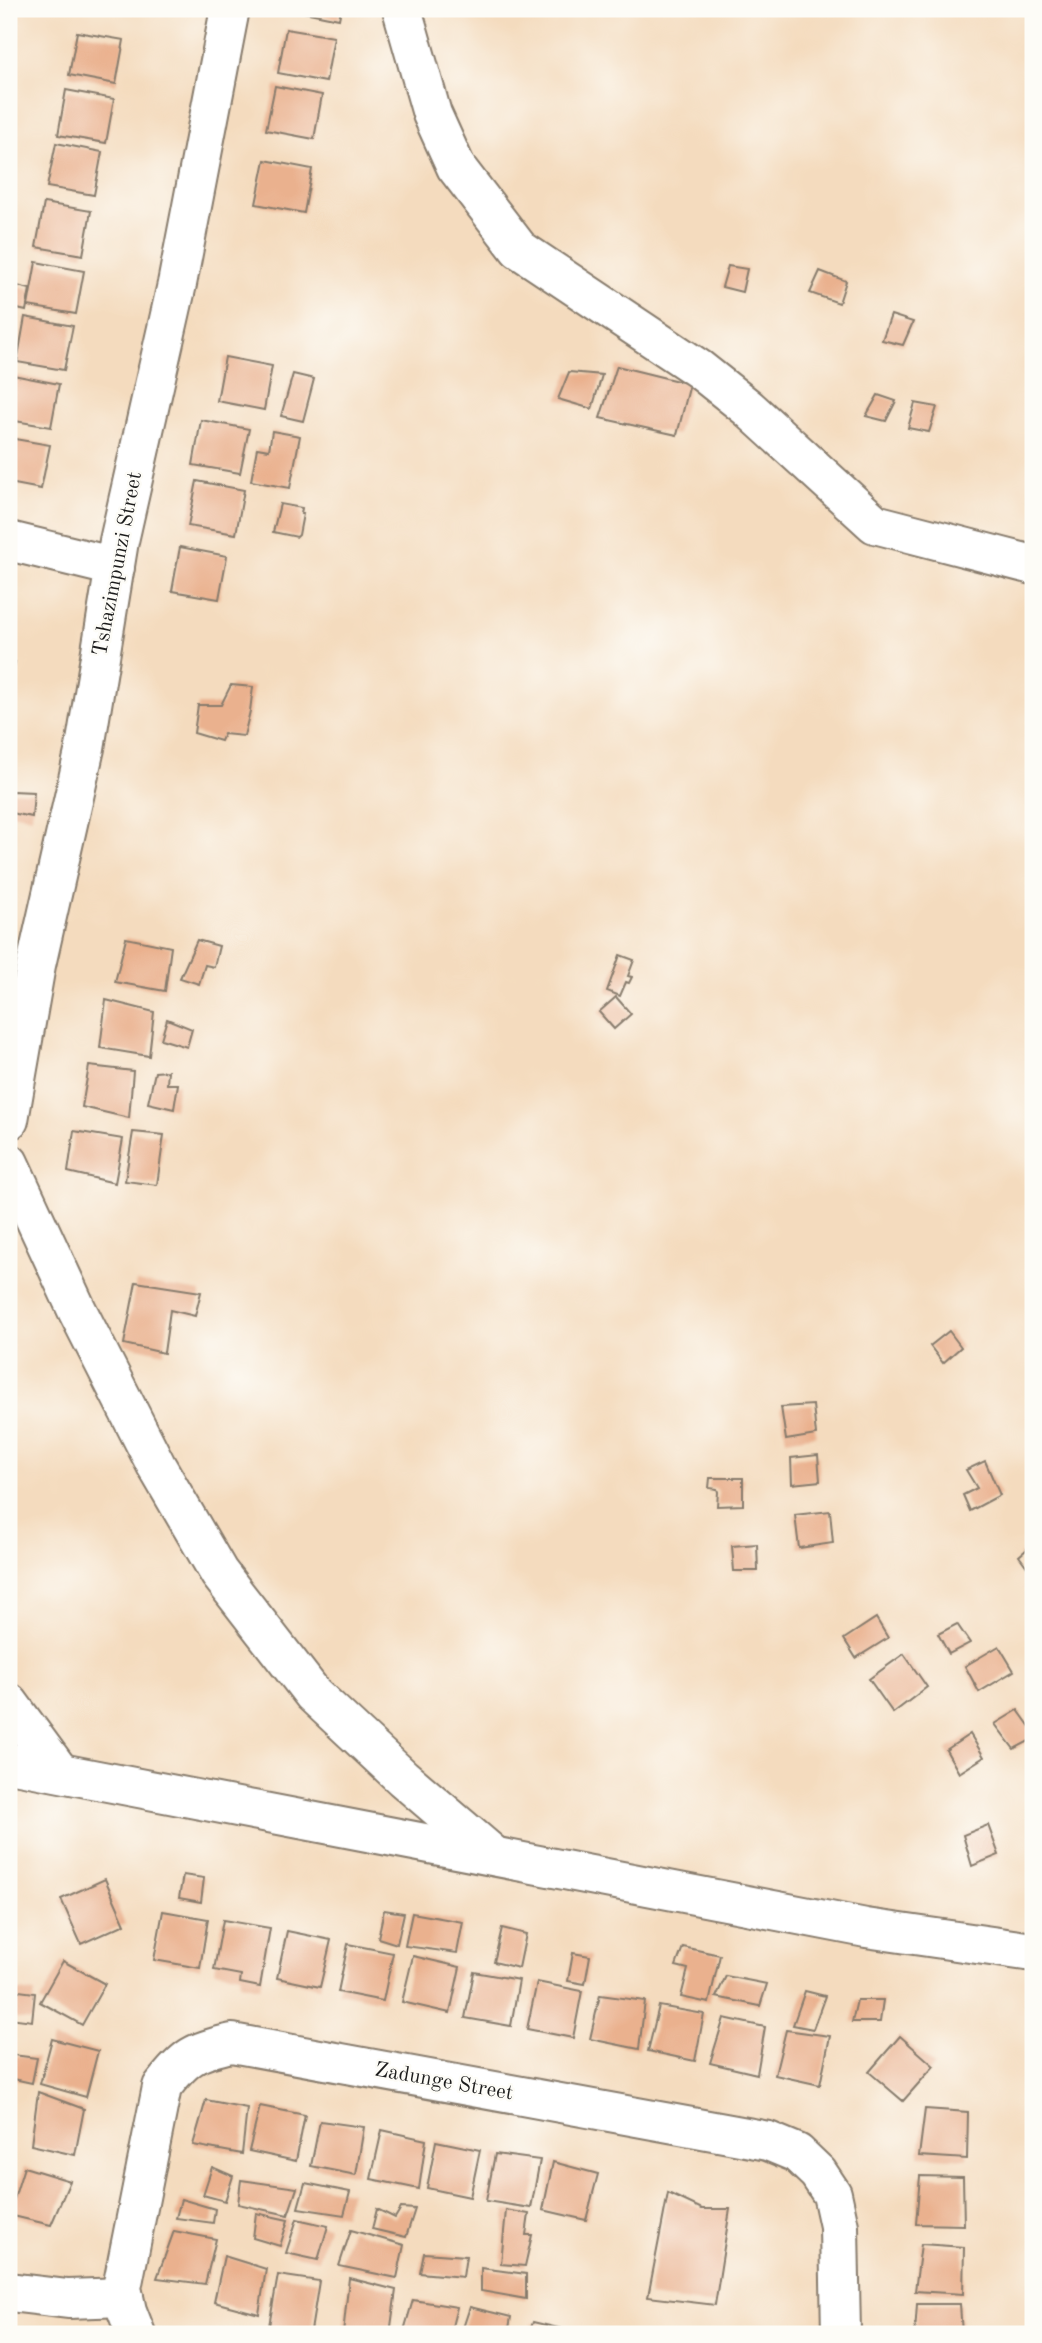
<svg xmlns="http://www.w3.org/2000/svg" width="1042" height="2343" viewBox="0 0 1042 2343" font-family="'Old Standard TT',serif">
<rect width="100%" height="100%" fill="#fdfcf7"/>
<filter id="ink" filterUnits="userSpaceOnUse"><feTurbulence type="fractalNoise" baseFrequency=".0143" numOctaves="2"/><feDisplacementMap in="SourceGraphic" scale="14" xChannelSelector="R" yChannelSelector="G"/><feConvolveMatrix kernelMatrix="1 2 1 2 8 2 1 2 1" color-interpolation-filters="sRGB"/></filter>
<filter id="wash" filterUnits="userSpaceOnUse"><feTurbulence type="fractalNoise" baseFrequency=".00686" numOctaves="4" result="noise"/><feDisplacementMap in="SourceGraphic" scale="28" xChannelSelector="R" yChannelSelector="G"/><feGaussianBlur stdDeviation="1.57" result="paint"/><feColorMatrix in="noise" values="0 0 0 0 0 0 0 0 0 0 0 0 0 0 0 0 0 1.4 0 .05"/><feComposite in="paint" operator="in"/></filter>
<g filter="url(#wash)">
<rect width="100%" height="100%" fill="#f4dbbe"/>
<g id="blocks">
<g fill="#eab18e">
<polygon points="289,9 341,9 339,19"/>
<polygon points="286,29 334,37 326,82 278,73"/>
<polygon points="77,32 124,40 116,84 69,75"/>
<polygon points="275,86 322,95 314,139 266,130"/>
<polygon points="66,90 114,99 106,143 58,135"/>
<polygon points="56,143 102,152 94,195 47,187"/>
<polygon points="265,160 312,169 304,213 256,204"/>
<polygon points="44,203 91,211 83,255 36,247"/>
<polygon points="36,262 84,271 76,314 28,306"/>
<polygon points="728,266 747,269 742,292 722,287"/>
<polygon points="820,271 846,281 839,303 810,293"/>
<polygon points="13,285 30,289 26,311 9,307"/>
<polygon points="891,315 913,322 903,345 882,340"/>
<polygon points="25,317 73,326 64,370 17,362"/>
<polygon points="225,357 272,366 264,410 217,401"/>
<polygon points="617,366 690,384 677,435 600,418"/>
<polygon points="569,372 602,375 592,409 558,399"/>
<polygon points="293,374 314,379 303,421 281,416"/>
<polygon points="13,375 59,384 51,427 9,420 9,394"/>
<polygon points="878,395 896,401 886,421 866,416"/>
<polygon points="915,403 937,407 929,432 908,428"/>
<polygon points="201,420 249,429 240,473 193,465"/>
<polygon points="272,431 300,436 290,488 251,481 257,448 269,450"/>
<polygon points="9,438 50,445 41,489 9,483"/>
<polygon points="197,481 244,490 236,534 188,526"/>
<polygon points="280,504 302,508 301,514 303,514 299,535 297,537 273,532"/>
<polygon points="180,547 227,556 219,599 172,591"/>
<polygon points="9,662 15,662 10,685 9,685"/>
<polygon points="231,685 253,687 250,711 244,736 224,734 221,741 194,733 198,705 221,705"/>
<polygon points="12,791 34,792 32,817 11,813"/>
<polygon points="126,938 171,947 165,991 115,982"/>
<polygon points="197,940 219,946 214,967 205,965 199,984 180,978"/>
<polygon points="620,955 634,960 628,976 632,977 629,983 626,982 620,996 607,991"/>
<polygon points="616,997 631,1014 614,1029 599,1012"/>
<polygon points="106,1000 154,1012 149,1056 100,1048"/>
<polygon points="167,1019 192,1029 187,1047 161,1039"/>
<polygon points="89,1066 133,1071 129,1118 82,1107"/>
<polygon points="168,1071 167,1084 178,1084 174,1109 148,1103 155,1072"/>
<polygon points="74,1131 123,1139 115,1183 68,1172"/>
<polygon points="133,1132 164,1135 157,1185 125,1181"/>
<polygon points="136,1282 201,1292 195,1316 170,1310 164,1353 124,1344"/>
<polygon points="949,1331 961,1347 943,1363 930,1346"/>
<polygon points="813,1405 816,1435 786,1440 781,1407"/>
<polygon points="818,1455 820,1481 792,1484 791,1458"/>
<polygon points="985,1461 1000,1495 970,1511 963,1495 977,1488 966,1470"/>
<polygon points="710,1478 743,1478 743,1505 717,1506 718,1492 717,1489 709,1488"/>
<polygon points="830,1511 833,1543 799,1548 795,1515"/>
<polygon points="757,1544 758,1571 734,1571 732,1546"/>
<polygon points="1033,1544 1033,1575 1019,1556"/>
<polygon points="876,1618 888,1638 856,1658 844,1639"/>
<polygon points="957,1624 970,1643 949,1654 938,1634"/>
<polygon points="999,1646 1014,1671 979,1692 965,1666"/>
<polygon points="904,1654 927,1687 893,1713 869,1679"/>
<polygon points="1018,1710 1033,1731 1033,1739 1014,1749 995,1724"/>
<polygon points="970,1734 984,1757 959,1773 946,1750"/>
<polygon points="988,1825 999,1855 972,1866 963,1835"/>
<polygon points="183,1875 204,1878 201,1902 179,1898"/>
<polygon points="105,1879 125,1924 81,1944 61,1899"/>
<polygon points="384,1910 404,1913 397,1944 378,1938"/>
<polygon points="163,1911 208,1919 200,1968 154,1960"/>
<polygon points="412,1913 463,1922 457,1953 405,1946"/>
<polygon points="223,1920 270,1928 260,1987 240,1983 241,1975 214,1970"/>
<polygon points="502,1928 526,1934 519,1968 494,1962"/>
<polygon points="287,1931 331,1940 320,1987 277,1978"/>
<polygon points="348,1944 393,1953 383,2001 338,1992"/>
<polygon points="683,1947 720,1955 709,2003 681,1997 688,1969 676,1966"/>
<polygon points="573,1953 590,1956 585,1984 568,1981"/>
<polygon points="413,1956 460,1967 450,2013 402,2002"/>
<polygon points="63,1961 105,1984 82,2025 40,2002"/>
<polygon points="474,1972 519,1980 511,2026 465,2018"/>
<polygon points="726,1976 767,1984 760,2006 716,1997"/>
<polygon points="537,1982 582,1991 573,2038 527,2029"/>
<polygon points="11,1990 35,1993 32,2021 9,2018"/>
<polygon points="805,1991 825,1996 813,2029 793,2025"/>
<polygon points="600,1995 645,2001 639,2049 590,2039"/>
<polygon points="857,2000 883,2000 880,2022 852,2022"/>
<polygon points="659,2006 704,2014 695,2061 648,2051"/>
<polygon points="724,2018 765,2027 757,2074 710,2063"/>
<polygon points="786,2030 830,2036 820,2085 775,2075"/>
<polygon points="900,2036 934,2066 903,2101 869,2072"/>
<polygon points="52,2039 98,2051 86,2097 40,2084"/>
<polygon points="13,2055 37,2058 32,2083 9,2078"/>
<polygon points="38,2092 84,2109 75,2155 31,2145"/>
<polygon points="206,2100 247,2108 242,2154 193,2145"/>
<polygon points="260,2106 305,2115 296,2161 249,2151"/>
<polygon points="925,2109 968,2112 967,2159 919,2156"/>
<polygon points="320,2121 364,2127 356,2175 311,2166"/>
<polygon points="382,2130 426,2140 419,2189 371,2179"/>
<polygon points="436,2141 480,2150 470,2197 427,2188"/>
<polygon points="495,2154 540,2160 531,2208 486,2201"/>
<polygon points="553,2162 598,2174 586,2220 543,2210"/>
<polygon points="24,2167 70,2181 51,2225 9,2215"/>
<polygon points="212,2167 233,2176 225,2201 203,2195"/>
<polygon points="920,2176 963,2177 964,2225 916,2224"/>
<polygon points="241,2180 297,2188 288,2215 238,2204"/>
<polygon points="305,2183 350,2192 344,2215 298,2208"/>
<polygon points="668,2193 702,2209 730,2209 715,2305 648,2297"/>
<polygon points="181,2199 215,2209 213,2223 176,2218"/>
<polygon points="401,2208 415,2209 406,2237 372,2229 377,2209 395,2218"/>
<polygon points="506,2210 529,2214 526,2235 532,2235 525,2266 501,2264"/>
<polygon points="256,2213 288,2220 280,2246 253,2238"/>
<polygon points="297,2219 328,2226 318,2260 286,2253"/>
<polygon points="351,2230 404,2245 397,2278 339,2266"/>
<polygon points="174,2231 216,2239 205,2284 157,2278"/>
<polygon points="921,2244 964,2247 963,2294 915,2291"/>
<polygon points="424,2253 466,2256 463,2277 420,2273"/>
<polygon points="224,2256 266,2269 259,2314 214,2302"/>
<polygon points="481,2268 526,2274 526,2299 481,2291"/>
<polygon points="278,2275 319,2281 311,2331 269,2326"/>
<polygon points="349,2278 396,2290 390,2334 343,2334"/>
<polygon points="413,2300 457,2307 450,2334 403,2334"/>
<polygon points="917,2304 960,2304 962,2334 915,2334"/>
<polygon points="470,2307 511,2317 508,2334 461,2334"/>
<polygon points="533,2322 575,2332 574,2334 529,2334"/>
</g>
</g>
</g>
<g filter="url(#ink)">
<use href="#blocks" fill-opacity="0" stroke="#887c6d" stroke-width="2"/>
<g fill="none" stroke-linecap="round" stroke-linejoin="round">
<g stroke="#887c6d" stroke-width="42">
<g id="minor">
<polyline points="402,9 432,114 456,167 519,249 699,369 748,408 875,524 1033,565"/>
<polyline points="9,541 115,567"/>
<polyline points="9,1120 36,965 85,748 119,541 177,284 230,9"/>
<polyline points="9,1163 77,1310 156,1465 219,1573 313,1694 403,1778 493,1855"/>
<polyline points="9,1703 59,1771"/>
<polyline points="9,1763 866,1928 1033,1952"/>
<polyline points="9,2292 68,2299 124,2297"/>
<path d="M136 2334 127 2311 122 2288 162 2087C185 2057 194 2051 232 2043L768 2141 797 2153 818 2173 832 2194 839 2226 841 2334"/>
</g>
</g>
<use href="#minor" stroke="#fff" stroke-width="38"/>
</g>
</g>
<g text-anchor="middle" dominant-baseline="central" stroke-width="5" stroke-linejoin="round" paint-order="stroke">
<g font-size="21" fill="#1c1c1c" stroke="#fdfcf7">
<text transform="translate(118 564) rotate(-79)">Tshazimpunzi Street</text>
<text transform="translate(444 2082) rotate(10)">Zadunge Street</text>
</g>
</g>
<rect width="1042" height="2343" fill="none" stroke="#fdfcf7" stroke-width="35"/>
</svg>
